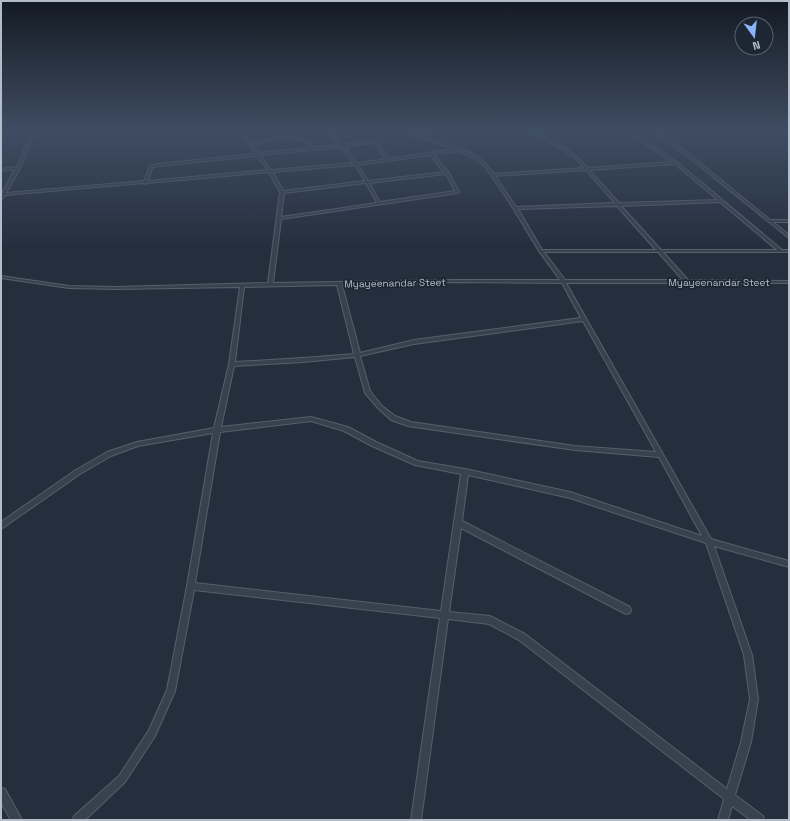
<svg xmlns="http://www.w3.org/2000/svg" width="790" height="821" viewBox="0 0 790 821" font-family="'Space Grotesk',sans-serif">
<rect width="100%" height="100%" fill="#242f3e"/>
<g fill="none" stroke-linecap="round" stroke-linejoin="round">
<g stroke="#565f6c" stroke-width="2">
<g id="street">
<path d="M31 132H34L20 168 6 193 144 181 150 166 158 164 255 154 239 132H242L250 143C272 138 297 129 314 147L340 145 328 132H331L343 144 376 141 388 159 455 149 402 132H407L419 136 427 132H431L422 137C438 142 462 147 476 156 483 160 489 167 494 174L584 168 576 159 561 148 529 132H533C556 143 570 148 588 168L672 162 627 132H630L677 162 782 250H789V252H663L688 280 789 281V283H566L711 539 789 561V567L714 546 752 655 758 699 751 742 735 795 763 816 764 820H751L732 806 728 820H718L724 799 519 640 489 624 448 619 421 820H411L440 618 194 590 175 691 155 736 125 782 85 820H73L74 816 119 776 149 730 167 690 187 586 213 433 138 446 111 456 80 474 1 529V522L76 470 107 452 137 442 214 428 229 364 240 287 115 289 69 288 1 278V276L69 286 115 287 268 283 280 192 269 172 147 183 145 184 143 183 5 195 2 199H1V195L15 169 1 171V169L17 167ZM284 138C295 138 303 139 311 148L258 153 251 145ZM374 143 385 159 357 163 345 146ZM342 147 353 163 271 170 260 155ZM459 151 475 158 487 169 513 208 539 251 560 280H454L273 283 281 219 458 193 459 192 449 173 433 154ZM430 155 444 172 368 181 358 165ZM257 156 268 170 148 181 152 168 158 166ZM675 164 718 200 619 203 589 170ZM355 165 365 181 283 191 273 172ZM586 170 615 203 516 207 495 176ZM446 174 455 191 380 202 369 183ZM366 183 377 203 281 217 284 193ZM720 202 777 250H661L621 206ZM617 206 656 250H542L518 209ZM544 252H658L683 280H565ZM454 282 562 283 581 318 414 340 360 353 342 285ZM337 285 354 354 303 358 235 362 244 287ZM583 321 656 452 575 446 411 422 395 416 382 406 370 391 360 356 414 344ZM355 357 365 393 378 408 391 420 408 426 575 450 659 457 702 536 570 492 465 469 418 461 376 442 348 427 311 417 221 427 234 366 303 362ZM311 421 344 431 372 446 415 465 461 474 441 611 195 583 220 432ZM468 475 570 498 706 543 744 655 750 699 741 742 727 789 525 634 490 616 449 612 461 528 624 613 627 614 630 613 631 610 630 607 462 521Z"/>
<polygon points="652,132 655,132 683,149 770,220 789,220 789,222 773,222 789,235 789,238 681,151"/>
<polygon points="1,788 5,789 22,820 11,820 1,803"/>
</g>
</g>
<use href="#street" fill="#38414e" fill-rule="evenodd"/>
</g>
<linearGradient id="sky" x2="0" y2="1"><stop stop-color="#141a22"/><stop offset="0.53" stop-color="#3f4d63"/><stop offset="1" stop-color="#3f4d63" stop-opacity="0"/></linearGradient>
<rect width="790" height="247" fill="url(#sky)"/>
<g text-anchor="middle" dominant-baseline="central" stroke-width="3.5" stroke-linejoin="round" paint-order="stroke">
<g font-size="10" fill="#b4bcc9" stroke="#1d2633">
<text x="719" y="282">Myayeenandar Steet</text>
<text transform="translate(395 283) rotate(-1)">Myayeenandar Steet</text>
</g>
</g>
<rect width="790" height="821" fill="none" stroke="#b4bcc9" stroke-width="4"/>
<g transform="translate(754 36) rotate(165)"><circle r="19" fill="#1d2633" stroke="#59626f"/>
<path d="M0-3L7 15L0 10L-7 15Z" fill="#8ab4f8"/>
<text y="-6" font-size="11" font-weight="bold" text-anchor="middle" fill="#b4bcc9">N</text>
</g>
</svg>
